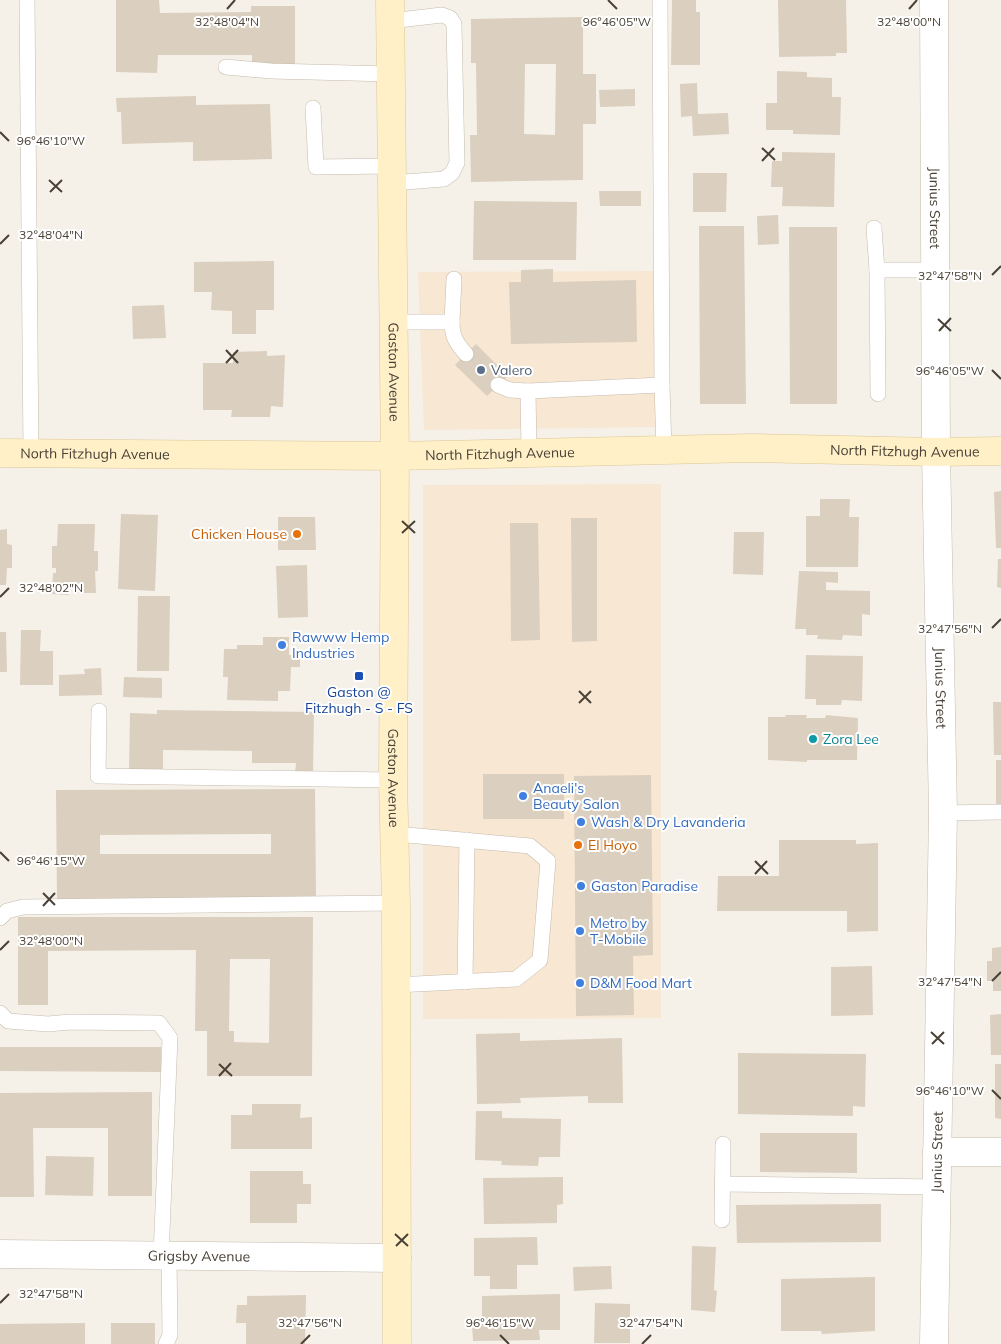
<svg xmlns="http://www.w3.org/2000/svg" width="1001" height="1344" viewBox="0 0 1001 1344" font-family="Mulish,sans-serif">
<rect width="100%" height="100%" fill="#f5f1e8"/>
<g fill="#f8e7d2">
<polygon points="658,271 659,427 424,430 418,272"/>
<polygon points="661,484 661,1018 423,1019 423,485"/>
</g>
<g fill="#dbcfbf" fill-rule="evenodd">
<polygon points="116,0 159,0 160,13 251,12 251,6 295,6 295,64 252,64 252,55 158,55 157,73 116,72"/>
<polygon points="672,0 696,0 696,12 700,12 700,65 671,65"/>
<polygon points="778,0 846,0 847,53 836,53 836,56 779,57"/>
<path d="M583 17V74H596V124H583V180L471 182 470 135H477L476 63H471V19ZM525 64H556L555 135 524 134Z"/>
<polygon points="777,71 807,72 807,77 832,78 832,97 841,97 840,135 793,134 793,130 766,130 766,103 777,103"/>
<polygon points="697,83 698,114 728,113 729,134 693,136 692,116 681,117 680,84"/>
<polygon points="635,89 635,106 600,107 599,90"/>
<polygon points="196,96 196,105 270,104 272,159 193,161 193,142 122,144 121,112 117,112 116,98"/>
<polygon points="782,152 835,153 834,207 782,206 783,187 771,187 772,161 782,161"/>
<polygon points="693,173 727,173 726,212 693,212"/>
<polygon points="599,191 641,191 641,206 600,206"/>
<polygon points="474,201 577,202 576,260 473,260"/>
<polygon points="778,215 779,244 758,245 757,216"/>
<polygon points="699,226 744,226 746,404 700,404"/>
<polygon points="789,227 837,227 837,404 790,404"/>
<polygon points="274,261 274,310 256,310 256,334 232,334 232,311 211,310 212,292 194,292 194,262"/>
<polygon points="553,269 553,282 636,280 637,342 511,344 509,282 521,282 521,270"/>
<polygon points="164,305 166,338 133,339 132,306"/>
<polygon points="476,344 508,376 487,396 455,365"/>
<polygon points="267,351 267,356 285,355 283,407 271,406 270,417 231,417 232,410 203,410 203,363 233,363 233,352"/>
<polygon points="1001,491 1001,548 996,548 994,492"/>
<polygon points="820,499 850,499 849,517 859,517 858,567 806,567 806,516 820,516"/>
<polygon points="121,514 158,515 155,591 118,589"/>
<polygon points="278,517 315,517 316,550 278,550"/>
<polygon points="571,518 597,518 597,641 572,642"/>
<polygon points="510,523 538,523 540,640 511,641"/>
<polygon points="58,524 95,524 94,551 98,551 98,571 95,571 96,593 74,593 74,589 69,589 69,595 52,594 53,573 56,573 56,568 52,568 52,546 57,546"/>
<polygon points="7,529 7,544 12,545 12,568 7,568 6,585 0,585 0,530"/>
<polygon points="734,532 764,532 763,575 733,574"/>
<polygon points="998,559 1001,559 1001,588 997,587"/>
<polygon points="307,565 308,617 278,618 276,566"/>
<polygon points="799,571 838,572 838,583 826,582 826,590 870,591 870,615 862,614 862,636 843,635 842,640 817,639 818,635 806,635 806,629 795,629"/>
<polygon points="138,596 170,596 169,671 137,671"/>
<polygon points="21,630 41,630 40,651 53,651 53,685 20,685"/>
<polygon points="0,632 6,632 7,672 0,672"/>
<polygon points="263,637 289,637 289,655 300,655 300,667 291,667 290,691 278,691 278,701 227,700 228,677 223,677 224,649 237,649 237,645 263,645"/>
<polygon points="806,655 863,656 862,701 842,700 841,705 816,705 816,699 805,699"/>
<polygon points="101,668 102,695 59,696 59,675 85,674 84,669"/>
<polygon points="124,677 162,678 162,698 123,697"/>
<polygon points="993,702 1001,702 1001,755 994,755"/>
<polygon points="157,710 314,712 313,773 295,773 296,763 252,763 252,751 163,750 163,773 129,773 130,713 157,714"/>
<polygon points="785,715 807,715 806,718 825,718 826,715 858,718 857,760 807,760 807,762 768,760 768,717 786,717"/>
<polygon points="996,760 1001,760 1001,806 996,807"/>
<rect x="483" y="774" width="81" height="45"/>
<polygon points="651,775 653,955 633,956 634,1015 576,1016 574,776"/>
<path d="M315 789 316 898 57 900 56 790ZM271 834V854H100V835Z"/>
<polygon points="779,840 856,840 856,844 878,843 878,931 847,932 847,911 717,911 718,876 779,876"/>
<path d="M18 917H313L312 1076H207V1031H195L196 950 48 951V1005H18ZM230 959H270L269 1043 234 1042V1031H229Z"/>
<polygon points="1001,947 1001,991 993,991 993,981 987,981 987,961 992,961 992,948"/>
<polygon points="872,966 873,1015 831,1016 831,967"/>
<polygon points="1001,1014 1001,1055 991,1055 990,1015"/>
<polygon points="520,1033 520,1041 622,1038 623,1103 588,1103 588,1096 520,1098 521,1103 477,1104 476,1034"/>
<polygon points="0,1047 161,1047 161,1072 0,1071"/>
<polygon points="738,1053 866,1054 865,1107 853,1106 853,1116 738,1114"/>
<polygon points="995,1064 1001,1064 1001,1119 995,1118"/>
<polygon points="152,1092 152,1196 108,1196 108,1128 33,1128 34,1197 0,1197 0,1093"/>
<polygon points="252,1104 301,1104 300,1118 312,1117 312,1149 231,1149 231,1115 252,1115"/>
<polygon points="476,1111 502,1111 502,1118 561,1119 560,1157 539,1157 538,1166 501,1165 502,1161 475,1160"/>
<polygon points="760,1133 857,1133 857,1173 760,1172"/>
<polygon points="46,1156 94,1157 93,1196 45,1195"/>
<polygon points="250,1171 303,1171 303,1184 311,1184 311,1204 297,1204 297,1223 250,1223"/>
<polygon points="563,1177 563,1204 557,1205 557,1223 484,1224 483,1178"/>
<polygon points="881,1204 881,1242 737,1243 736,1205"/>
<polygon points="537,1237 538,1265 517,1265 517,1289 490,1289 490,1276 474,1276 474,1238"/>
<polygon points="692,1246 716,1247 714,1290 717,1291 715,1312 691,1310"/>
<polygon points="611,1266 612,1289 574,1291 573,1267"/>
<polygon points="875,1277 875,1331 822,1334 821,1331 781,1331 781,1279"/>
<polygon points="560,1294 560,1330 539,1330 540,1340 473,1341 472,1324 482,1323 482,1296"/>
<polygon points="306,1295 305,1344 246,1344 246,1323 236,1323 237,1305 247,1305 247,1296"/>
<polygon points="595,1303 630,1304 630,1343 594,1343"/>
<polygon points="85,1323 85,1344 0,1344 0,1324"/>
<rect x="111" y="1323" width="44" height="21"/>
</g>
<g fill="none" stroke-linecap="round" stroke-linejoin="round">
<g stroke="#c5bbad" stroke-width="16">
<g id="lane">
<polyline points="27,0 31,453"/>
<polyline points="660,0 662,385 664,450"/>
<polyline points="390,21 442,15 450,18 454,24 457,163 452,173 444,179 392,183"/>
<polyline points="226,67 271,71 390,74"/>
<polyline points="313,108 316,167 392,166"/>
<polyline points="874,228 877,270"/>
<path d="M393 322H452C452 336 456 343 466 354"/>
<polyline points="452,322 454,279"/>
<polyline points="498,385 510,390 528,391"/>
<polyline points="878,394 877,270 936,270"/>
<polyline points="529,453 528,391 662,385"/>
<polyline points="99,711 98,776 393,780"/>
<polyline points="943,813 1001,812"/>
<polyline points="396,834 530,846 548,861 540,960 516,979 396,985"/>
<polyline points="0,918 7,911 23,907 396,903"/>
<polyline points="465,982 467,840"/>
<polyline points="0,1013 8,1021 48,1024 70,1022 159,1023 170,1038 161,1256"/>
<polyline points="722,1184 937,1187"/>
<polyline points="722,1220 723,1144"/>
<polyline points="166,1344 170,1335 169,1256"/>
</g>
</g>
<g stroke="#c5bbad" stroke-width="29">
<g id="street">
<path id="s1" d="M934 0 936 452 943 813 934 1344"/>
<polyline points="937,1152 1001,1152"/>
<path id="s2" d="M0 1254 397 1258"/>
</g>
</g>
<g stroke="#dcc796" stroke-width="29">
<g id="secondary">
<path id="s3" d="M390 0 395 456 393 780 396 903 397 1344"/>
<path id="s4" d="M0 453 395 456 753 448 936 452 1001 451"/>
</g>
</g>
<use href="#lane" stroke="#fff" stroke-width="15"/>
<use href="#street" stroke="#fff" stroke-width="28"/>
<use href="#secondary" stroke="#fff0c8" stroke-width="28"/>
</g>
<path fill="none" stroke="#494136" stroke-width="2" d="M608 0 617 9M227 9 235 0M909 9 917 0M0 132 9 141M762 148 775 160M762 161 774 148M49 180 62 192M50 192 62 180M0 244 9 235M992 275 1001 266M938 319 951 331M939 331 951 318M226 350 238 363M226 363 238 350M992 370 1001 379M402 521 415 533M402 533 415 521M0 597 9 588M992 628 1001 619M579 691 591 703M579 703 591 691M0 852 9 861M755 861 768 874M755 874 767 861M43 893 55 905M43 906 55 893M0 950 9 941M992 981 1001 972M931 1032 944 1044M932 1044 944 1032M219 1064 232 1076M219 1076 231 1063M992 1090 1001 1099M395 1234 408 1246M396 1246 408 1234M0 1303 9 1294M500 1335 509 1344M301 1344 310 1335M642 1344 651 1335"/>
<circle fill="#5c6f8a" stroke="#fff" stroke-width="2" cx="481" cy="370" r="5"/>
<g fill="#e8710a" stroke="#fff" stroke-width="2">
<circle cx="297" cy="534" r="5"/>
<circle cx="578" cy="845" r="5"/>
</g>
<g fill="#3f7fe0" stroke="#fff" stroke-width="2">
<circle cx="282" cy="645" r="5"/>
<circle cx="523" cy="796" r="5"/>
<circle cx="581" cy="822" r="5"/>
<circle cx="581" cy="886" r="5"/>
<circle cx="580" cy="931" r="5"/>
<circle cx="580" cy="983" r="5"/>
</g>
<rect fill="#1a4fb4" stroke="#fff" stroke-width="2" x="354" y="671" width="10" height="10" rx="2.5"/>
<circle fill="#0f9aa8" stroke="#fff" stroke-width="2" cx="813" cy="739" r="5"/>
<g text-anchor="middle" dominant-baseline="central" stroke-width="4" stroke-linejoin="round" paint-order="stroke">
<g font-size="14" fill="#494136" stroke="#fff">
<text stroke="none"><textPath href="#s1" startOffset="208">Junius Street</textPath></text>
<text stroke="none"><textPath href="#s3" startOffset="372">Gaston Avenue</textPath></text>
<text stroke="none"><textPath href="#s4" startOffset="905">North Fitzhugh Avenue</textPath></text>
<text stroke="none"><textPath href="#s4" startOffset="95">North Fitzhugh Avenue</textPath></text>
<text stroke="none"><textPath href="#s4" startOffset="500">North Fitzhugh Avenue</textPath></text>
<text stroke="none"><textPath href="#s1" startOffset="688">Junius Street</textPath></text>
<text stroke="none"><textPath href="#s3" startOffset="778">Gaston Avenue</textPath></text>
<text transform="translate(937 1152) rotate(-89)">Junius Street</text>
<text stroke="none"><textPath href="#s2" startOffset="199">Grigsby Avenue</textPath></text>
</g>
<g font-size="14" fill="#4e5e75" stroke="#fff" text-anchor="start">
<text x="491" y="370">Valero</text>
</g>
<g font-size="14" fill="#c56008" stroke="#fff" text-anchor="end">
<text x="287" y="534">Chicken House</text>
<text x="588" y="845" text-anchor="start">El Hoyo</text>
</g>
<g font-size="14" fill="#366cbe" stroke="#fff" text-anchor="start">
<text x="292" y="637">Rawww Hemp<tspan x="292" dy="16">Industries</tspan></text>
<text x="533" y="788">Anaeli's<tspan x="533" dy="16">Beauty Salon</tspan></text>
<text x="591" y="822">Wash &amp; Dry Lavanderia</text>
<text x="591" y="886">Gaston Paradise</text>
<text x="590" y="923">Metro by<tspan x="590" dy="16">T-Mobile</tspan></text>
<text x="590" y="983">D&amp;M Food Mart</text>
</g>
<g font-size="14" fill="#164399" stroke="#fff">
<text x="359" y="692">Gaston @<tspan x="359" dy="16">Fitzhugh - S - FS</tspan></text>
</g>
<g font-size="14" fill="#0d838f" stroke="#fff" text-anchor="start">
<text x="823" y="739">Zora Lee</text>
</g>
</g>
<g font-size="12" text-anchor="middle" fill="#494136" stroke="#fff" stroke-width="4" stroke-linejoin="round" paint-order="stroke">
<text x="617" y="26">96°46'05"W</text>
<text x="227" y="26">32°48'04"N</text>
<text x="909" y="26">32°48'00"N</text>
<text x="51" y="145">96°46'10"W</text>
<text x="51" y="239">32°48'04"N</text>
<text x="950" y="280">32°47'58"N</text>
<text x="950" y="375">96°46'05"W</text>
<text x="51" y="592">32°48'02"N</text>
<text x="950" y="633">32°47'56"N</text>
<text x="51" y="865">96°46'15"W</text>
<text x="51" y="945">32°48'00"N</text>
<text x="950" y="986">32°47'54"N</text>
<text x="950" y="1095">96°46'10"W</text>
<text x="51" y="1298">32°47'58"N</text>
<text x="310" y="1327">32°47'56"N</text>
<text x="651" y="1327">32°47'54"N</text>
<text x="500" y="1327">96°46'15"W</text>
</g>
</svg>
